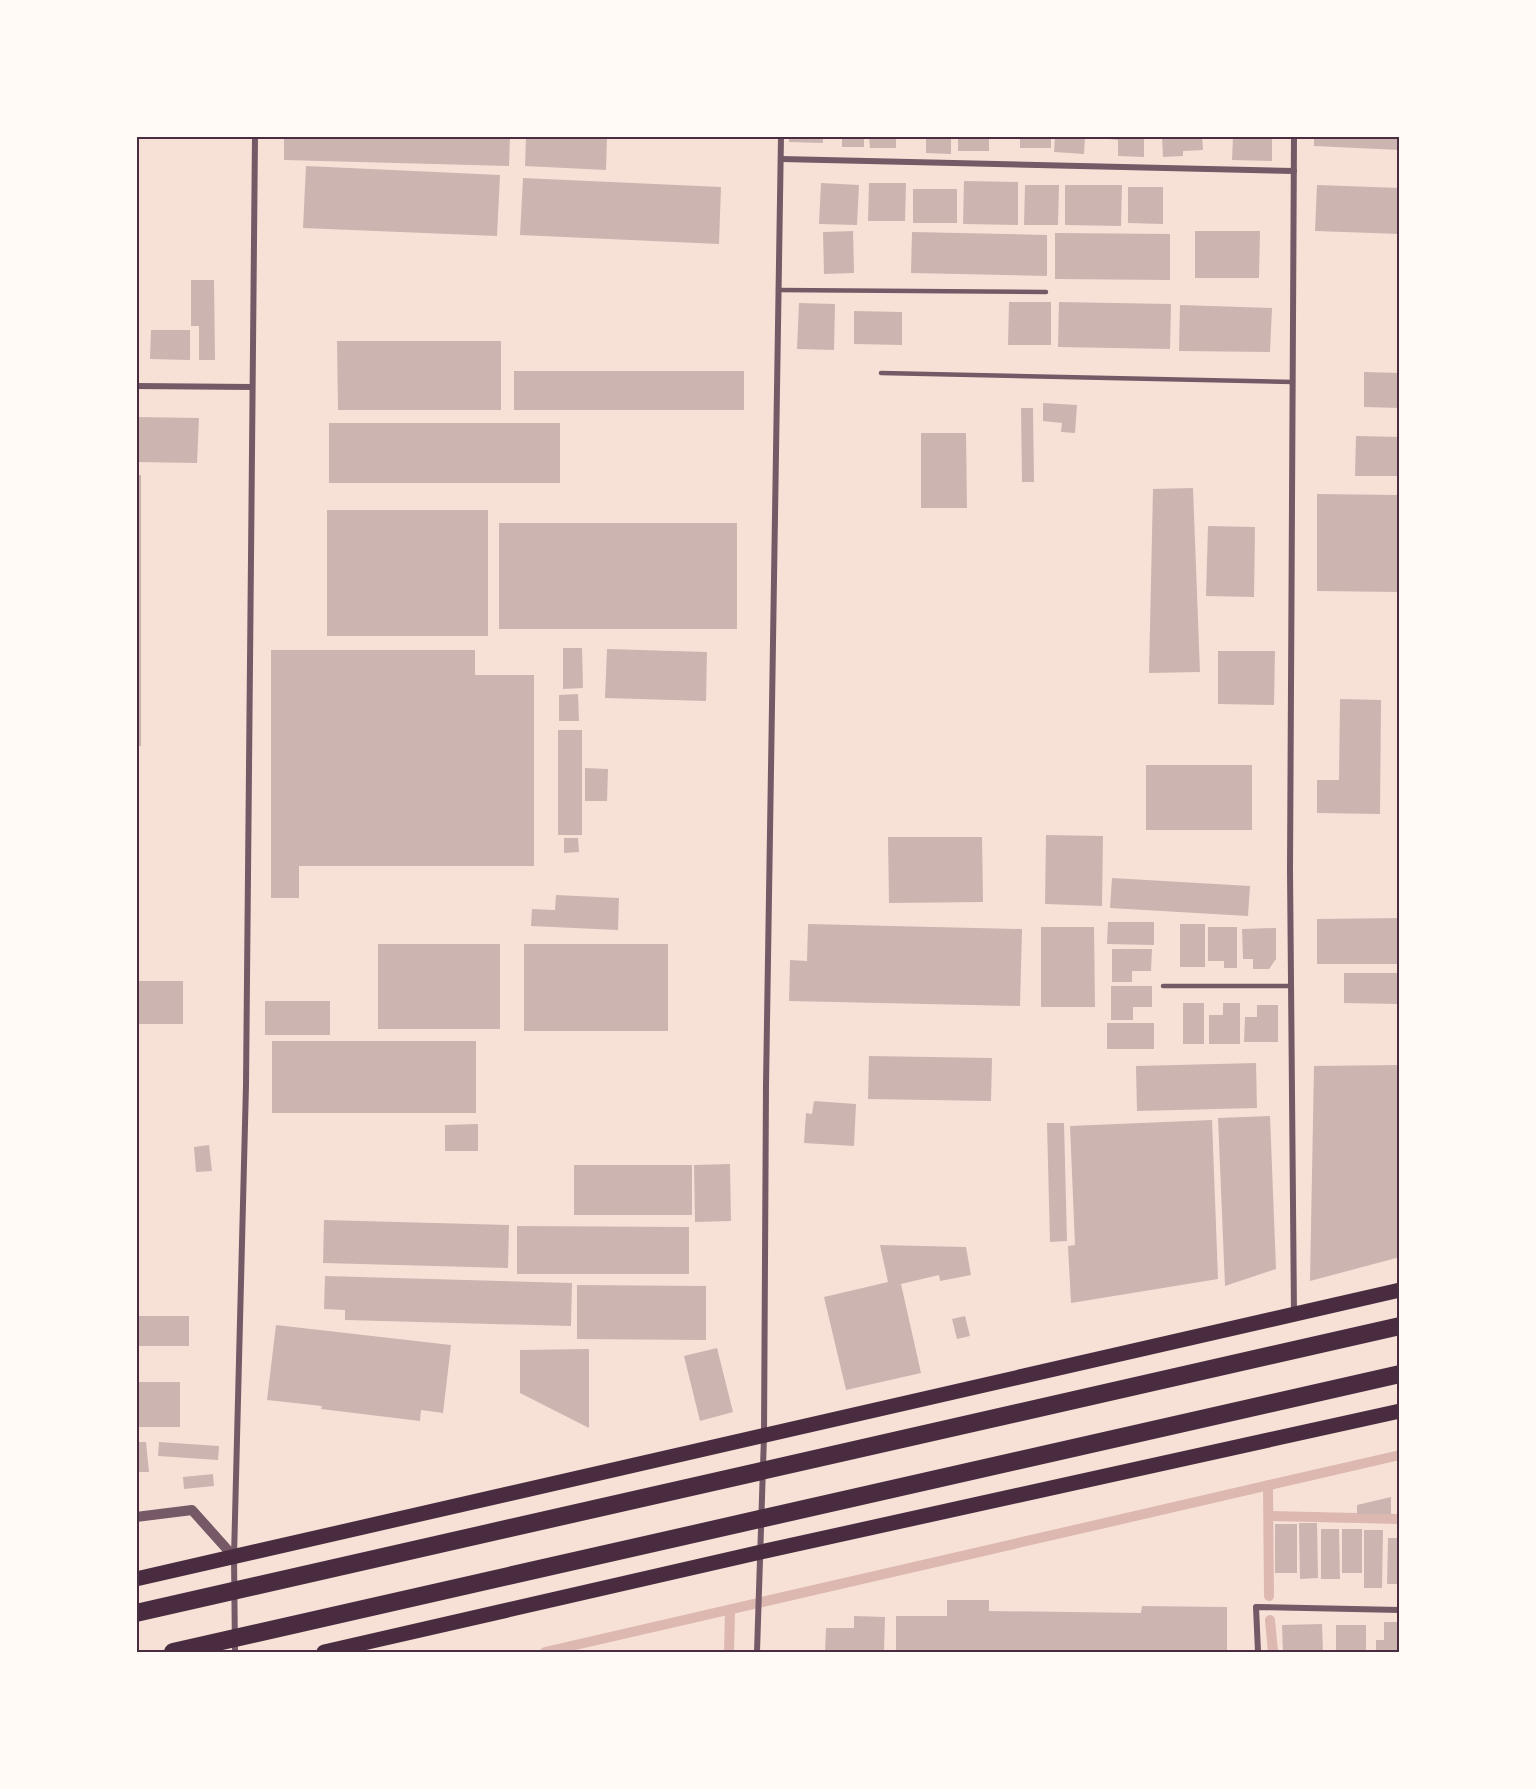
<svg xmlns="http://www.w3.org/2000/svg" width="1536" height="1789" viewBox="0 0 1536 1789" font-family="'Exo 2',sans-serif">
<rect width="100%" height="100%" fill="#f7e1d7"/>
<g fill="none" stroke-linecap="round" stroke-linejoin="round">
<g stroke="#dcb8b0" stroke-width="10">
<polyline points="1268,1485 1269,1596"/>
<polyline points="1269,1516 1400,1519"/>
<polyline points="1270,1620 1273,1652"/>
<polyline points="545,1652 1400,1455"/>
<polyline points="729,1652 730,1610"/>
</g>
</g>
<g fill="#ccb4b1">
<polygon points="284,136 510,136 509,166 284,160"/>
<polygon points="526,136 607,136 606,170 525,166"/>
<polygon points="789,136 823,136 823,143 789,142"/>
<rect x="842" y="136" width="22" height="11"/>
<polygon points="869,136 896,136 896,148 870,148"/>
<polygon points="926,136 951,136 951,154 926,153"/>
<rect x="958" y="136" width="31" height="15"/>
<rect x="1020" y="136" width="31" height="12"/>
<polygon points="1055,136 1085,136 1084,154 1054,152"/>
<polygon points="1109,136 1144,136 1144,157 1118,156 1118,140 1109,139"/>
<polygon points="1162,136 1202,136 1203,150 1183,151 1183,156 1163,157"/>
<polygon points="1233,136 1272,136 1272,161 1232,160"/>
<polygon points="1314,136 1400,136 1400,150 1314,146"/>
<polygon points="306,166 500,175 497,236 303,228"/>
<polygon points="523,178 721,187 719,244 520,235"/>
<polygon points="964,181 1018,182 1018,225 963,224"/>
<polygon points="821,183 859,185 857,225 819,224"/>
<polygon points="869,183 906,183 905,221 868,221"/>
<polygon points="1025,185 1059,185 1058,225 1024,225"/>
<polygon points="1065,185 1122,185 1121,226 1065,225"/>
<polygon points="1317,185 1400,188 1400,234 1315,231"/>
<polygon points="1128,187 1163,187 1163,224 1128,223"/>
<rect x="913" y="189" width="44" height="34"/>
<polygon points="853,231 854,273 824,274 823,232"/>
<polygon points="1195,231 1260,231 1259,278 1195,278"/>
<polygon points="912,232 1047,235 1047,276 911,273"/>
<polygon points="1055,233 1170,234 1170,280 1055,279"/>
<polygon points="191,280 214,280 215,360 199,360 199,326 191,326"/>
<polygon points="1009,302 1051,302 1051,345 1008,345"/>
<polygon points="1059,302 1171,304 1170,349 1058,347"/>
<polygon points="799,303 835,304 834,350 797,349"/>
<polygon points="1180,305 1272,308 1270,352 1179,351"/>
<polygon points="854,311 902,312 902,345 854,344"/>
<polygon points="151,330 190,330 190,360 150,359"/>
<polygon points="337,341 501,341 501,410 338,410"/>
<rect x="514" y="371" width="230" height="39"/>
<polygon points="1364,372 1400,373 1400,408 1364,407"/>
<polygon points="1043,403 1077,405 1075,433 1061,432 1062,423 1043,421"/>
<polygon points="1021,408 1033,408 1034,482 1022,482"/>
<polygon points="136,417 199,418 197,463 136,462"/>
<rect x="329" y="423" width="231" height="60"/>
<polygon points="921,433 966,433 967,508 921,508"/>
<polygon points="1356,436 1400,437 1400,476 1355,476"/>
<rect x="136" y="475" width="5" height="271"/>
<polygon points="1193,488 1200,672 1149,673 1153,489"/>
<polygon points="1317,494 1400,495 1400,592 1317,591"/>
<rect x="327" y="510" width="161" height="126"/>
<rect x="499" y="523" width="238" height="106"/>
<polygon points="1208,526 1255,527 1254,597 1206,596"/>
<polygon points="563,648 582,648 583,688 563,689"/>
<polygon points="607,649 707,652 706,701 605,698"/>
<polygon points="271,650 475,650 475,675 534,675 534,866 299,866 299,898 271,898"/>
<polygon points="1218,651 1275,651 1274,705 1218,704"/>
<polygon points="578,694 579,721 559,721 559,695"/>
<polygon points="1340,699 1381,700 1380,814 1317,813 1317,780 1339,780"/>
<rect x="558" y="730" width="24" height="105"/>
<rect x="1146" y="765" width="106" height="65"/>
<polygon points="585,768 608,769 607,801 585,801"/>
<polygon points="1046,835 1103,836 1102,906 1045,904"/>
<polygon points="888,837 982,837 983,902 889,903"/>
<polygon points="564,838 578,838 579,852 564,853"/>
<polygon points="1112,878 1250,886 1248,916 1110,908"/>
<polygon points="556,895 619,898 618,930 531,926 532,909 555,910"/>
<polygon points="1400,918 1400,964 1317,964 1317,919"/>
<polygon points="1108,922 1154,922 1154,945 1107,944"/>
<polygon points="808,924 1022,929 1020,1006 789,1001 790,960 807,961"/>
<rect x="1180" y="924" width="25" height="43"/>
<polygon points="1041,927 1094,927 1095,1007 1041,1007"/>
<polygon points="1208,927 1237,927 1237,968 1224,968 1224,961 1208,961"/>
<polygon points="1276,928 1276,959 1269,969 1253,969 1253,959 1243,959 1242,929"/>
<rect x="378" y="944" width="122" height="85"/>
<rect x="524" y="944" width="144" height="87"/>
<polygon points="1112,949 1152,949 1151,971 1132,971 1132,982 1112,982"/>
<polygon points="1344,973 1400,973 1400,1004 1344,1003"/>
<rect x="136" y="981" width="47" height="43"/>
<polygon points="1111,986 1152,986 1152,1007 1133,1007 1133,1020 1111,1020"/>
<rect x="265" y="1001" width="65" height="34"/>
<rect x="1183" y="1003" width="21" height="41"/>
<polygon points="1223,1003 1240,1003 1240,1044 1209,1044 1209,1015 1223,1015"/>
<polygon points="1257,1005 1278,1005 1278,1042 1244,1042 1245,1017 1257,1017"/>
<rect x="1107" y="1023" width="47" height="26"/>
<rect x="272" y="1041" width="204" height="72"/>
<polygon points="869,1056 992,1058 991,1101 868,1099"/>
<polygon points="1256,1063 1257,1108 1137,1111 1136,1066"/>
<polygon points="1400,1065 1400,1257 1310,1281 1314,1066"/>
<polygon points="814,1101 856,1104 854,1146 804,1143 806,1113 812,1114"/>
<polygon points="1270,1116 1276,1269 1225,1286 1218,1118"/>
<polygon points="1212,1120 1218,1279 1071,1303 1068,1246 1075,1245 1070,1126"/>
<polygon points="1047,1123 1064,1123 1067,1241 1050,1242"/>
<polygon points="478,1124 478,1151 445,1151 445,1125"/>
<polygon points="209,1145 212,1171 196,1172 194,1147"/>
<polygon points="730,1164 731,1221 695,1222 694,1165"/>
<rect x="574" y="1165" width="118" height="50"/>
<polygon points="324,1220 509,1225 508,1268 323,1263"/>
<polygon points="517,1226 689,1227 689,1274 517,1274"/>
<polygon points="880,1245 966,1247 971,1275 940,1281 939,1275 901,1284 921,1373 846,1390 824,1297 888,1282"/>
<polygon points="325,1276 572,1283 571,1326 345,1320 345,1310 324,1309"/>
<polygon points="577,1285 706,1286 706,1340 577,1339"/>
<rect x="136" y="1316" width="53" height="30"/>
<polygon points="965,1316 970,1336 957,1339 952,1319"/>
<polygon points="276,1325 451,1345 443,1413 421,1410 420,1421 321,1409 322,1406 267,1400"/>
<polygon points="717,1348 733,1412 700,1421 684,1356"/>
<polygon points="589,1349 589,1428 520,1393 520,1350"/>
<rect x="136" y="1382" width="44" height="45"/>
<polygon points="136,1442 146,1442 149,1472 139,1472"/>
<polygon points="159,1442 219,1446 218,1460 158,1456"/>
<polygon points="213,1474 214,1486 184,1489 183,1477"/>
<polygon points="1391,1497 1391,1514 1357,1514 1357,1505"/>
<polygon points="1299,1523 1317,1523 1318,1578 1300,1579"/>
<rect x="1275" y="1524" width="22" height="49"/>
<polygon points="1321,1529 1339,1529 1340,1579 1321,1579"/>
<rect x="1342" y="1529" width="20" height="44"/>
<polygon points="1364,1530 1383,1530 1382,1588 1364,1588"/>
<polygon points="1388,1538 1400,1538 1400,1584 1387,1584"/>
<polygon points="947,1600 989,1600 989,1611 1141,1613 1142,1606 1227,1607 1227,1652 896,1652 896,1616 947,1616"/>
<polygon points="854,1616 885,1617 884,1652 825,1652 826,1628 854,1628"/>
<polygon points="1384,1622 1400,1622 1400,1652 1376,1652 1376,1640 1384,1640"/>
<polygon points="1322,1624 1323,1652 1283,1652 1282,1625"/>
<rect x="1336" y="1625" width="30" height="27"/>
</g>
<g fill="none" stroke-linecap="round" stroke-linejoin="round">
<g stroke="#755966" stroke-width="4.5">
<polyline points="778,290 1046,292"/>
<polyline points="881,373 1293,382"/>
<polyline points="1163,986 1291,986"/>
</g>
<g stroke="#755966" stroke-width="6">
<polyline points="781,159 1294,171"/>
<polyline points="136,386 252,387"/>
<polyline points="1294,1315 1290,870 1294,136"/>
<polyline points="235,1652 234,1557 246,1085 255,136"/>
<polyline points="757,1652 764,1436 766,1085 781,136"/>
<polyline points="1258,1652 1256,1607 1400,1610"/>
</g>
<polyline stroke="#755966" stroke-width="10" points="136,1517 192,1510 234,1557"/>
<g stroke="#4a2c40" stroke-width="15">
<polyline points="136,1579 1400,1290"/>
<polyline points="324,1652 761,1552 1400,1411"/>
</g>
<g stroke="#4a2c40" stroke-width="18">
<polyline points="136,1613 1400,1326"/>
<polyline points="173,1652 1400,1374"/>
</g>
</g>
<rect width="1536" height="1789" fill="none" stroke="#fffaf5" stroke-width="276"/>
<rect x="138" y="138" width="1260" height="1513" fill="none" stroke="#4a2c40" stroke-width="2"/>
</svg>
